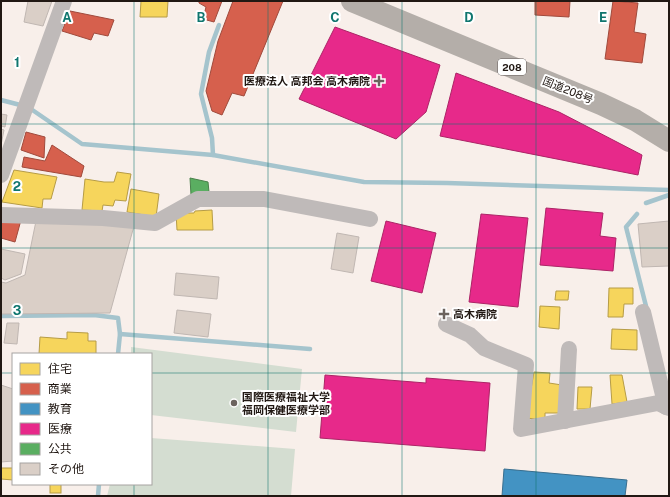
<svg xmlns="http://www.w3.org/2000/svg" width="670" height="497" viewBox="0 0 670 497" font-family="'Public Sans','Noto Sans JP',sans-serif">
<rect width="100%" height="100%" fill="#f8efea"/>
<g fill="#d4ddd1">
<polygon points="131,347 302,369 296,432 151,415 151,354 131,354"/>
<polygon points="151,438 295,449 291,496 107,496 110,484 151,484"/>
</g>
<g fill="#f6d55c" stroke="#b69c46">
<polygon points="141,1 168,1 167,17 140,17"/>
<polygon points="14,170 57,177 51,199 43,199 42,208 2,202"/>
<polygon points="117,172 131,174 126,201 115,200 113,206 103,205 102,211 82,210 85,179 104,182 114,182"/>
<polygon points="131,189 159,194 156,217 127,212"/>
<polygon points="212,210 213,230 177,230 176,213 194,213 195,211"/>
<polygon points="40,251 96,252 91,302 36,300"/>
<polygon points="609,288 633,288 633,304 624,304 623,317 608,317"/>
<polygon points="556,291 569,291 568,300 555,300"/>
<polygon points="540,306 560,307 559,329 539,327"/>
<polygon points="612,329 637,330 637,350 611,349"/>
<polygon points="67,332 88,333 88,341 96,341 96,354 39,354 40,337 67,339"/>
<polygon points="534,372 550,373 549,383 562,385 560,413 545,413 545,420 526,418"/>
<polygon points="610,375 622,375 627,402 612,404"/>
<polygon points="578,387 592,387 590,409 577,409"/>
<polygon points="1,468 13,468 13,480 1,479"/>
<rect x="50" y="484" width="11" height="9"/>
</g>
<g fill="#d6604d" stroke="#a04a3c">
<polygon points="199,1 222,1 214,22 203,19 206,7 199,3"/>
<polygon points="233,1 283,1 244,96 232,93 222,115 212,111 206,91 218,41"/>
<polygon points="535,1 570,1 569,17 535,15"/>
<polygon points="613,1 638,3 634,32 646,34 642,63 605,59"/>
<polygon points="70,11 114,20 108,36 94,33 91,40 62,31"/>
<polygon points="26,132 45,137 44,158 21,150"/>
<polygon points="52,145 84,166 81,177 22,167 24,157 45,161"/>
<polygon points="1,220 21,220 15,242 1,238"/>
</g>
<polygon fill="#4393c3" stroke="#396e8e" points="504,469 627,480 625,496 502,496"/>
<g fill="#e7298a" stroke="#ac2466">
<polygon points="335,27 440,65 426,112 396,139 299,99"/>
<polygon points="456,73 559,112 642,155 638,175 440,136"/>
<polygon points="546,208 603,213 600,236 616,238 613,271 540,265"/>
<polygon points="481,214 528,218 518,307 469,302"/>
<polygon points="386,221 436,233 422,293 371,281"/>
<polygon points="325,375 426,383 426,378 490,383 485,451 320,438"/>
</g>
<polygon fill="#5aae61" stroke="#49814a" points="190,178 208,182 209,192 191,195"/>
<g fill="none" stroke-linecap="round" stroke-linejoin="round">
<g stroke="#a5c4cd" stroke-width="4.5">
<polyline points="1,100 28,107 82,144 213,155 364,182 447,183 669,190"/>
<polyline points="213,155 212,138 201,94 209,52 219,25"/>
<polyline points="646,203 669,195"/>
<polyline points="637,214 626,227 647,310"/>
<polyline points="1,316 94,315 118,318 120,334"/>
<polyline points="118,354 120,334 310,349"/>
<polyline points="98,496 99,484"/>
</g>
</g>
<g fill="#dacfc7" stroke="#c0b7b2">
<polygon points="28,1 52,1 43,26 24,22"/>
<polygon points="1,114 7,115 5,127 1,126"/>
<polygon points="1,129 4,130 1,145"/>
<polygon points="36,221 134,226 110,313 1,314 1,282 6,283 25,275"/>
<polygon points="669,221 669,266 642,267 638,224"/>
<polygon points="337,233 359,237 353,273 331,269"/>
<polygon points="1,249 25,254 21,274 5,280 1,278"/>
<polygon points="176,273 219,277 217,299 174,295"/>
<polygon points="177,310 211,314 208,337 174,333"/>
<polygon points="7,323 19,323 17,344 4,343"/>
<polygon points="1,385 13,389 13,461 1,462"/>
</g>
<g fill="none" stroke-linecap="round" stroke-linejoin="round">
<g stroke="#bfbab9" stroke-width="16">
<polyline points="1,175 64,1"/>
<polyline points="1,215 103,218 155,223 198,199 264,199 370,219"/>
<polyline points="643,312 666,407"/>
<polyline points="446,324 470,335 484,348 526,365 521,429 658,403 669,408"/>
<polyline points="565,421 569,349"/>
</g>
<polyline stroke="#b4aea9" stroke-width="22" points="352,1 601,104 635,120 669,141"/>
</g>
<path fill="none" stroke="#0f766e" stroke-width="1" stroke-opacity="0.55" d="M134 1V354M268 1V496M402 1V496M536 1V496M1 124H669M1 248H669M1 373H13M151 373H669M134 484V496"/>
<g fill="#6c635e" stroke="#fff" stroke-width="1.5">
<path d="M377 75h4v4h4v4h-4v4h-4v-4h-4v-4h4z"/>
<path d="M442 308h4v4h4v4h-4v4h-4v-4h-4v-4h4z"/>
<circle cx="234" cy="403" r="4"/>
</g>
<g text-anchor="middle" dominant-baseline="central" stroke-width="4" stroke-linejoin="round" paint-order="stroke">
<rect fill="#fff" stroke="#645d5a" stroke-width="1" x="498" y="59" width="28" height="16" rx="3"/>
<g font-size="10" font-weight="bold" fill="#211813">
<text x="512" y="67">208</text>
</g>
<g font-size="11" font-weight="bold" fill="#211813" stroke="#fff" text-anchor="start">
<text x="370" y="81" text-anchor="end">医療法人 高邦会 高木病院</text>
<text x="453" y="314">高木病院</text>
<text x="242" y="397">国際医療福祉大学<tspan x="242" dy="13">福岡保健医療学部</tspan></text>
</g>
<g font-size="11" fill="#211813" stroke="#fff">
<text transform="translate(568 90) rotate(22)">国道208号</text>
</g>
</g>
<g font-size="13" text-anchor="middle" font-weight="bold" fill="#0f766e" stroke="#fff" stroke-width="4" stroke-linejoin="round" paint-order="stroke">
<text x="67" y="22">A</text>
<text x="201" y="22">B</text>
<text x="335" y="22">C</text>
<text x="469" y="22">D</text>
<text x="603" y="22">E</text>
<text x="17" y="67">1</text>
<text x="17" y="191">2</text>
<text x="17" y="315">3</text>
</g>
<rect width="670" height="497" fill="none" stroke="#211813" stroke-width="4"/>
<rect x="12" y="353" width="140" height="132" fill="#ffffff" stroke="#a6a3a1"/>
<rect x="20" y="363" width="20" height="12" fill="#f6d55c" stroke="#a6a3a1"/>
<text x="48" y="373" font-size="12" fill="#211813">住宅</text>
<rect x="20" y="383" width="20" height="12" fill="#d6604d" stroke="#a6a3a1"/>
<text x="48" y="393" font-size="12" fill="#211813">商業</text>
<rect x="20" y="403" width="20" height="12" fill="#4393c3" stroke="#a6a3a1"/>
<text x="48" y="413" font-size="12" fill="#211813">教育</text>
<rect x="20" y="423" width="20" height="12" fill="#e7298a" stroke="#a6a3a1"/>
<text x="48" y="433" font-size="12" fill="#211813">医療</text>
<rect x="20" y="443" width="20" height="12" fill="#5aae61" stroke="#a6a3a1"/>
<text x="48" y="453" font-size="12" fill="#211813">公共</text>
<rect x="20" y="463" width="20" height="12" fill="#dacfc7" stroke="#a6a3a1"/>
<text x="48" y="473" font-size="12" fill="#211813">その他</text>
</svg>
